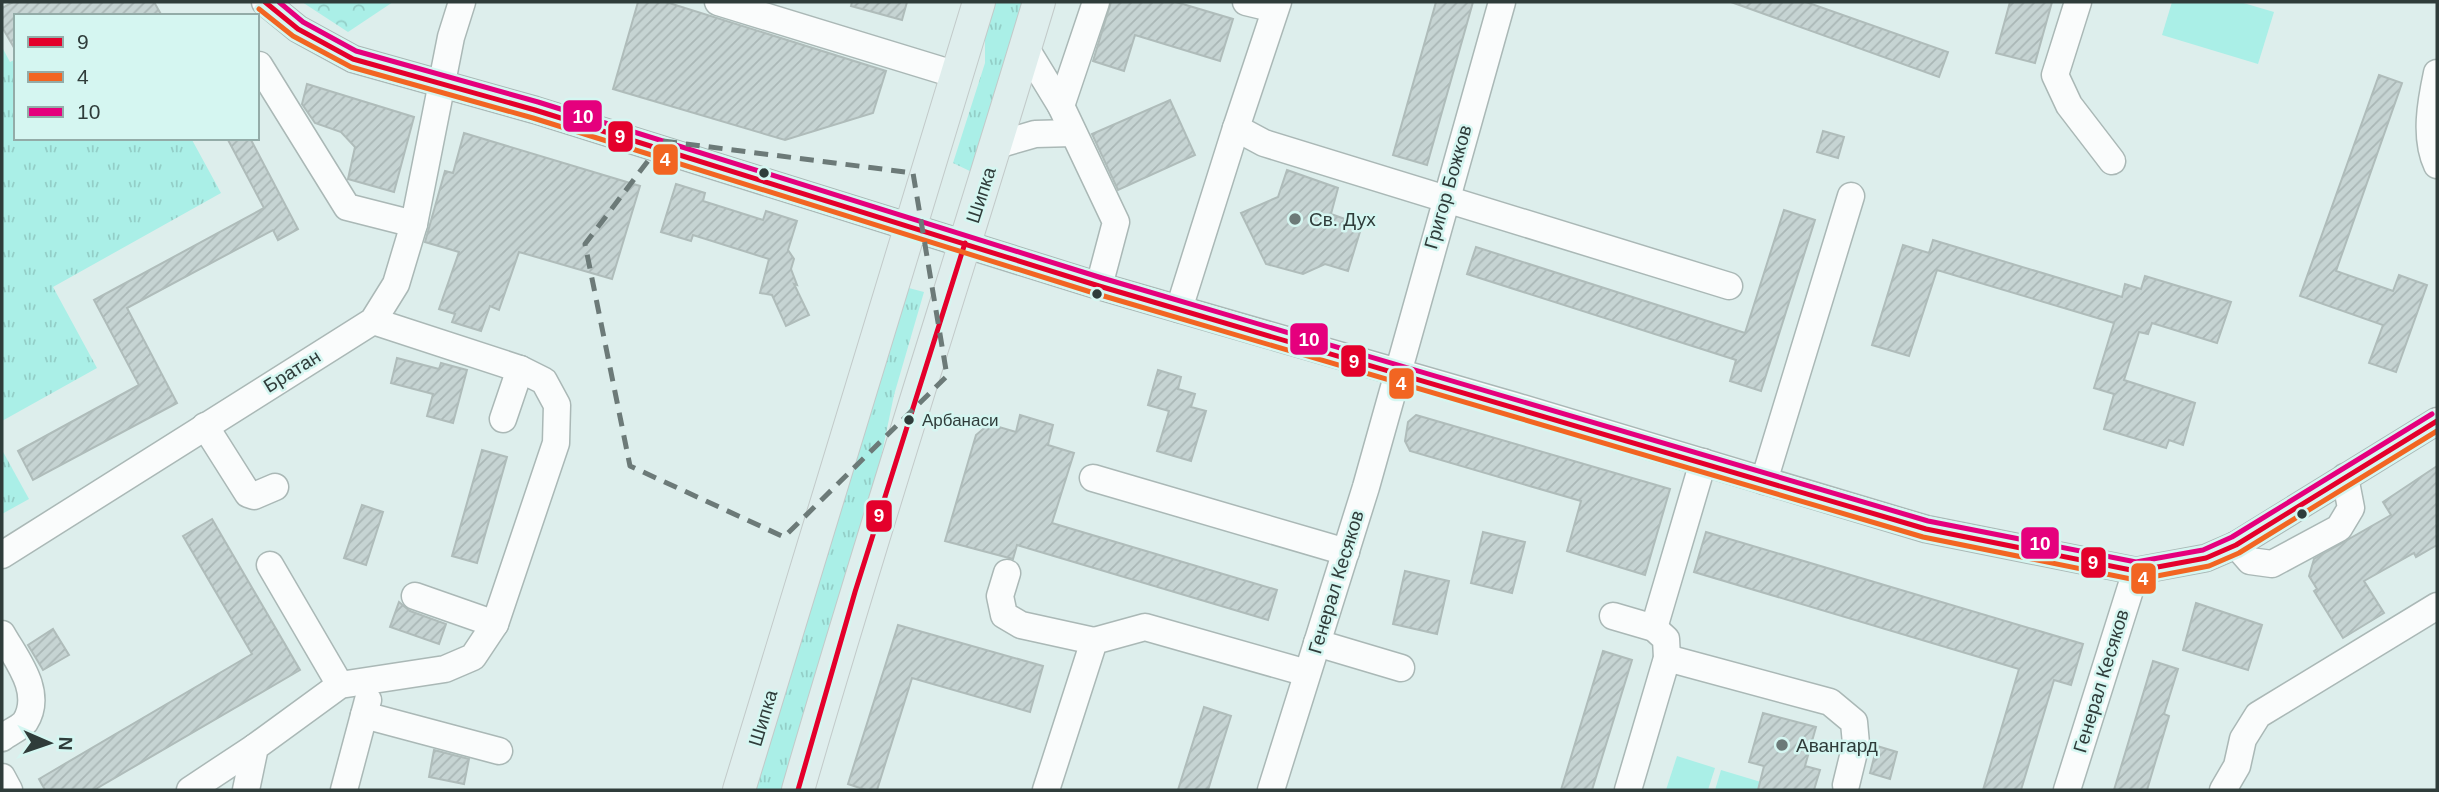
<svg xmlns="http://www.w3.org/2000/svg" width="2439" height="792" viewBox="0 0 2439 792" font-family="Helvetica,sans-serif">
<defs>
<pattern id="grass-tufts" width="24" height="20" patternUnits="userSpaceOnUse" patternTransform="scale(1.75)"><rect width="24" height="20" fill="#aaefe7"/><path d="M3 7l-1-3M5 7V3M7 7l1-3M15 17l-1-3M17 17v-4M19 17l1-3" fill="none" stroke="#93cec7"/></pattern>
<pattern id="park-crowns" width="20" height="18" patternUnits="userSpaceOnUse" patternTransform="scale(1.75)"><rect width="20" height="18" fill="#aaefe7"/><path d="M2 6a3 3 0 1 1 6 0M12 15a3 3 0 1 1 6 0" fill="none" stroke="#93cec7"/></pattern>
<pattern id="building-hatch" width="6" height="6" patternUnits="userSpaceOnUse" patternTransform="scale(1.75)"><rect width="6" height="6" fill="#c6d4d3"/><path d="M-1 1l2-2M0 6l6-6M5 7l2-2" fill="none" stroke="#aab7b6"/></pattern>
</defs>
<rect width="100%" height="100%" fill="#ddeeec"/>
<g fill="url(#grass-tufts)">
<polygon points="994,2 1027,2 976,174 953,163 985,63 985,30"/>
<polygon points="2,47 10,62 16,59 16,138 191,138 221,193 53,287 97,368 2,421"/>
<polygon points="905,287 924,292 894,395 873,496 784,790 756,790"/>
<polygon points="2,450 29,499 2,514"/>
</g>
<polygon fill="url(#park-crowns)" points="302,2 393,2 348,32"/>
<g fill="#aaefe7">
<polygon points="2172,2 2240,2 2274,12 2258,64 2162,35"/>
<polygon points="1677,756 1715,768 1708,790 1666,790"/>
<polygon points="1721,770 1761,782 1759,790 1715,790"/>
</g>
<g fill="url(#building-hatch)" stroke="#afbcba" stroke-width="2">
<polygon points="13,2 154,2 162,16 16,16 16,51 2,27 2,8"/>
<polygon points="638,2 666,2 886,71 873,113 785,140 613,89"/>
<polygon points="852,2 907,2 902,20 851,6"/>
<polygon points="1111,2 1176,2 1233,19 1220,61 1135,35 1124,71 1093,61"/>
<polygon points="1436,2 1473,2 1427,165 1393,155"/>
<polygon points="1731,2 1806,2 1948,52 1939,77"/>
<polygon points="2010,2 2052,2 2035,63 1996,53"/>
<polygon points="2379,75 2402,83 2336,271 2393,291 2399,275 2427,285 2396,372 2369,363 2383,325 2300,296"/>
<polygon points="307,84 414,117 394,192 348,179 355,147 341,132 315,123 302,104"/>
<polygon points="1170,100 1195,155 1118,190 1092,134"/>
<polygon points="1823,131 1844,137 1838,158 1817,152"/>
<polygon points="464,133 640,186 612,279 519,252 499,310 490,306 481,331 452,322 455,314 439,309 459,252 425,242 445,171 453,173"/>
<polygon points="227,138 250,138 298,229 278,240 273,230 127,308 177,403 33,480 18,451 139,385 94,300 264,208"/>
<polygon points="1287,170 1338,188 1331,214 1362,225 1348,271 1325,264 1303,274 1266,264 1241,213 1278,197"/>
<polygon points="676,184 705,193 703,201 763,220 766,211 797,221 788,250 794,259 791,269 797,285 794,284 809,315 786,326 772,295 760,293 769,259 693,235 691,241 661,232"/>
<polygon points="1784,210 1815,220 1761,391 1730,381 1736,360 1467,274 1476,247 1745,333"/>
<polygon points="1933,240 2122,297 2125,284 2141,289 2145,276 2231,302 2217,343 2152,323 2148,334 2139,332 2124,380 2195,403 2183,445 2169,440 2166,448 2104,429 2114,394 2094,388 2114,323 1937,270 1909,356 1872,345 1903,245 1929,253"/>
<polygon points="397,358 439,369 441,363 467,370 453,423 427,416 433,394 391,383"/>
<polygon points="1158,370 1181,377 1178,389 1195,394 1191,407 1206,411 1191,461 1157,451 1169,411 1148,405"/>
<polygon points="1020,415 1053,425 1048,445 1074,453 1052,523 1277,590 1268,620 1017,545 1013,559 945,541 976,435 989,424 1016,432"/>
<polygon points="1416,415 1670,489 1645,575 1567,551 1581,501 1410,451 1405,441 1408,422"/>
<polygon points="482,450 507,457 477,563 452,556"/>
<polygon points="2437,466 2437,545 2416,557 2414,553 2364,581 2384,613 2343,638 2314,591 2317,589 2309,576 2314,559 2391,515 2383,502"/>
<polygon points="362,505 383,512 366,565 344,558"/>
<polygon points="212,519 300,670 94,790 45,790 39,779 252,654 183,536"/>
<polygon points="1483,532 1525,542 1512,593 1471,583"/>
<polygon points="1706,532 2083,644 2071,685 2054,680 2021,790 1983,790 2019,669 1694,572"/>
<polygon points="1405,571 1449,581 1437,634 1393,624"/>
<polygon points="399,602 410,611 446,624 439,644 390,627"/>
<polygon points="2196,603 2262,625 2248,670 2183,650"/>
<polygon points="898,625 1043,666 1030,712 912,678 877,790 866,790 848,784"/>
<polygon points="53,629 69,655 43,670 28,645"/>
<polygon points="1603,651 1632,660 1592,790 1561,790"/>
<polygon points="2153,661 2178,669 2164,714 2169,716 2147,790 2114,790"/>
<polygon points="1204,707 1231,716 1208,790 1178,790"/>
<polygon points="1763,713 1816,727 1805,766 1820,770 1814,790 1758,790 1764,766 1749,762"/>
<polygon points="1877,746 1897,752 1890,779 1870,773"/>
<polygon points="434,750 469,759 464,784 429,777"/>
</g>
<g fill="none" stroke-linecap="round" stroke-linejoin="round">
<g stroke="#aab8b6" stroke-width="29">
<g id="minor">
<polyline points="265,2 298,29 353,59 535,110 1099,286 1515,406 1926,529 2136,571 2206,558 2236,545 2437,421"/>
<polyline points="718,2 957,75"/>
<polyline points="1246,2 1275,9"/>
<polyline points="1278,2 1236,128 1264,143 1729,286"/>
<polyline points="2078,2 2055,75 2069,105 2112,161"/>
<polyline points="1025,47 1061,106 1116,222 1099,286"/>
<polyline points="259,65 347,207 414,224"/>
<path d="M2437 73C2431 101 2424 138 2437 165"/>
<polyline points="1061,106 1096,2"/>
<polyline points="997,145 1035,134 1073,133"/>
<polyline points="1179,309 1236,128"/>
<polyline points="503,419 520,369"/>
<polyline points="205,426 248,494 254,496 275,487"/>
<polyline points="1093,478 1346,552"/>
<polyline points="1764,481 1851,196"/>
<polyline points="2236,545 2250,561 2272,564 2339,528 2351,508 2345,477"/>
<polyline points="2,555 373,321 396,284 414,224 451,37 462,2"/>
<polyline points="270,565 340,685"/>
<polyline points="1007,573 1000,596 1004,615 1021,625 1094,641"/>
<polyline points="415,596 495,624"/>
<polyline points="1613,616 1654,628 1666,639 1667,658 1628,790"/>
<polyline points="1654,628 1703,462"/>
<path d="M2 634C16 659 44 692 25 722 20 728 8 733 2 738"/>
<polyline points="1317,643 1401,668"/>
<polyline points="1667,658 1830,702 1854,722 1856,744 1846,785"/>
<polyline points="364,715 499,751"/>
<polyline points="2,777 9,790"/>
<polyline points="190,790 255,747"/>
<polyline points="246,790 255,747 340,685 445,669 473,657 495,624 556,443 557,405 544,381 520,369 373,321"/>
<polyline points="344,790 368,700"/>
<polyline points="1046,790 1094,641 1145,627 1307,673"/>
<polyline points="1271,790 1366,487 1502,2"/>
<polyline points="2067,790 2136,571"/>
<polyline points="2223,790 2237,766 2243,739 2258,715 2437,606"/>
</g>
</g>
<g stroke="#c2cac9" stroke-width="34">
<g id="major">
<polyline points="739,790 979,2"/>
<path d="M798 790C874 526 960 265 1039 2"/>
</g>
</g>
<use href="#minor" stroke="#fafcfc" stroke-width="26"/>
<use href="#major" stroke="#dfeeed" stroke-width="32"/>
<g stroke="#d5f6f1" stroke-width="10">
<g id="bus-1">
<polyline points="265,2 298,29 353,59 535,110 1099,286 1926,529 2136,571 2206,558 2236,545 2437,421"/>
<polyline points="798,790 855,592 965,243"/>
</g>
</g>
<g stroke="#d5f6f1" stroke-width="10">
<polyline id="bus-2" points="259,9 293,36 351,67 533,118 1097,294 1923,537 2136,580 2209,566 2239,553 2437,431"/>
</g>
<g stroke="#d5f6f1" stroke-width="10">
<polyline id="bus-3" points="279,2 303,22 356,51 538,102 1102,278 1928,521 2136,562 2203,550 2232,537 2432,414"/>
</g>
<use href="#bus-1" stroke="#e4002b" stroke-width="5"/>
<use href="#bus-2" stroke="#f26522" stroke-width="5"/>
<use href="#bus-3" stroke="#e5007d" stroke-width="5"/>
</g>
<path fill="none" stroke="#6c7a78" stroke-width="5" stroke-dasharray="14 9" stroke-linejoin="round" d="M663 141 913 173 947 376 784 537 630 466 585 244Z"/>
<g fill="#2f3c3a" stroke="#d5f6f1" stroke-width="2.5">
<circle cx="764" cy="173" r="6"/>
<circle cx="1097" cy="294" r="6"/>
<circle cx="909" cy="420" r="6"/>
<circle cx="2302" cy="514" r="6"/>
</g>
<g fill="#6c7a78" stroke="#d5f6f1" stroke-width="2.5">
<circle cx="1295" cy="219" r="7"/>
<circle cx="1782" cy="745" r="7"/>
</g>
<g text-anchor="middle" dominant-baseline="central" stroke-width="5" stroke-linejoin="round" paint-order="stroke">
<g font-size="17" fill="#2f3c3a" stroke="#d5f6f1" text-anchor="start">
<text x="922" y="420">Арбанаси</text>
</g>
<g font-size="19" fill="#2f3c3a" stroke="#d5f6f1">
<text transform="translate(1448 187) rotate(-74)">Григор Божков</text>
<text transform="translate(981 195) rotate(-72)">Шипка</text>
<text transform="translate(292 371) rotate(-32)">Братан</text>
<text transform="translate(1336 582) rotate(-73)">Генерал Кесяков</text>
<text transform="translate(2101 681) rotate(-73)">Генерал Кесяков</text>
<text transform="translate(763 718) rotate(-73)">Шипка</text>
</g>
<g font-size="19" fill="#2f3c3a" stroke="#d5f6f1" text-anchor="start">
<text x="1309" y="219">Св. Дух</text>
<text x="1796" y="745">Авангард</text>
</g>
</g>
<g stroke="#d5f6f1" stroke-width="2.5">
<rect x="562" y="99" width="41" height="34" rx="7" fill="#e5007d"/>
<rect x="607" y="120" width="27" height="33" rx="7" fill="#e4002b"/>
<rect x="652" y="143" width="27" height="33" rx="7" fill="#f26522"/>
<rect x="1289" y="322" width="40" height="34" rx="7" fill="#e5007d"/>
<rect x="1340" y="344" width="27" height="34" rx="7" fill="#e4002b"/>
<rect x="1388" y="367" width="27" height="33" rx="7" fill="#f26522"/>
<rect x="865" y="499" width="28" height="34" rx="7" fill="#e4002b"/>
<rect x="2020" y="526" width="40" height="34" rx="7" fill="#e5007d"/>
<rect x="2080" y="546" width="27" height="33" rx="7" fill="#e4002b"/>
<rect x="2130" y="562" width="27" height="33" rx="7" fill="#f26522"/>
</g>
<g font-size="19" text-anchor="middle" font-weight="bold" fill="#fff">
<text x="583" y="123">10</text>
<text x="620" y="143">9</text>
<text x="665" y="166">4</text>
<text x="1309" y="346">10</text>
<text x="1354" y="368">9</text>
<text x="1401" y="390">4</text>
<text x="879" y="522">9</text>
<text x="2040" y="550">10</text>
<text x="2093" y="569">9</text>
<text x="2143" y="585">4</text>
</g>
<rect width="2439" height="792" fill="none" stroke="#2f3c3a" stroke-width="7"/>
<rect x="14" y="14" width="245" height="126" fill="#d5f6f1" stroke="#93aca8" stroke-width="2"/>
<rect x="28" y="37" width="35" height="10" fill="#e4002b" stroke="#93aca8" stroke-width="2"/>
<text x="77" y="49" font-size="21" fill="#2f3c3a">9</text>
<rect x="28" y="72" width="35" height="10" fill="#f26522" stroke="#93aca8" stroke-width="2"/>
<text x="77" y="84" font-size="21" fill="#2f3c3a">4</text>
<rect x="28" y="107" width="35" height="10" fill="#e5007d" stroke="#93aca8" stroke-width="2"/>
<text x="77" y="119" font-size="21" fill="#2f3c3a">10</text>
<g transform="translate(49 743) rotate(92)" stroke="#d5f6f1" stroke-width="5" paint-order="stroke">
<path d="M0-5L12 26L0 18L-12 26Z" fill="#2f3c3a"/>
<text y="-10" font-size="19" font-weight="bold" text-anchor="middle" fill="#2f3c3a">N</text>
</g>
</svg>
